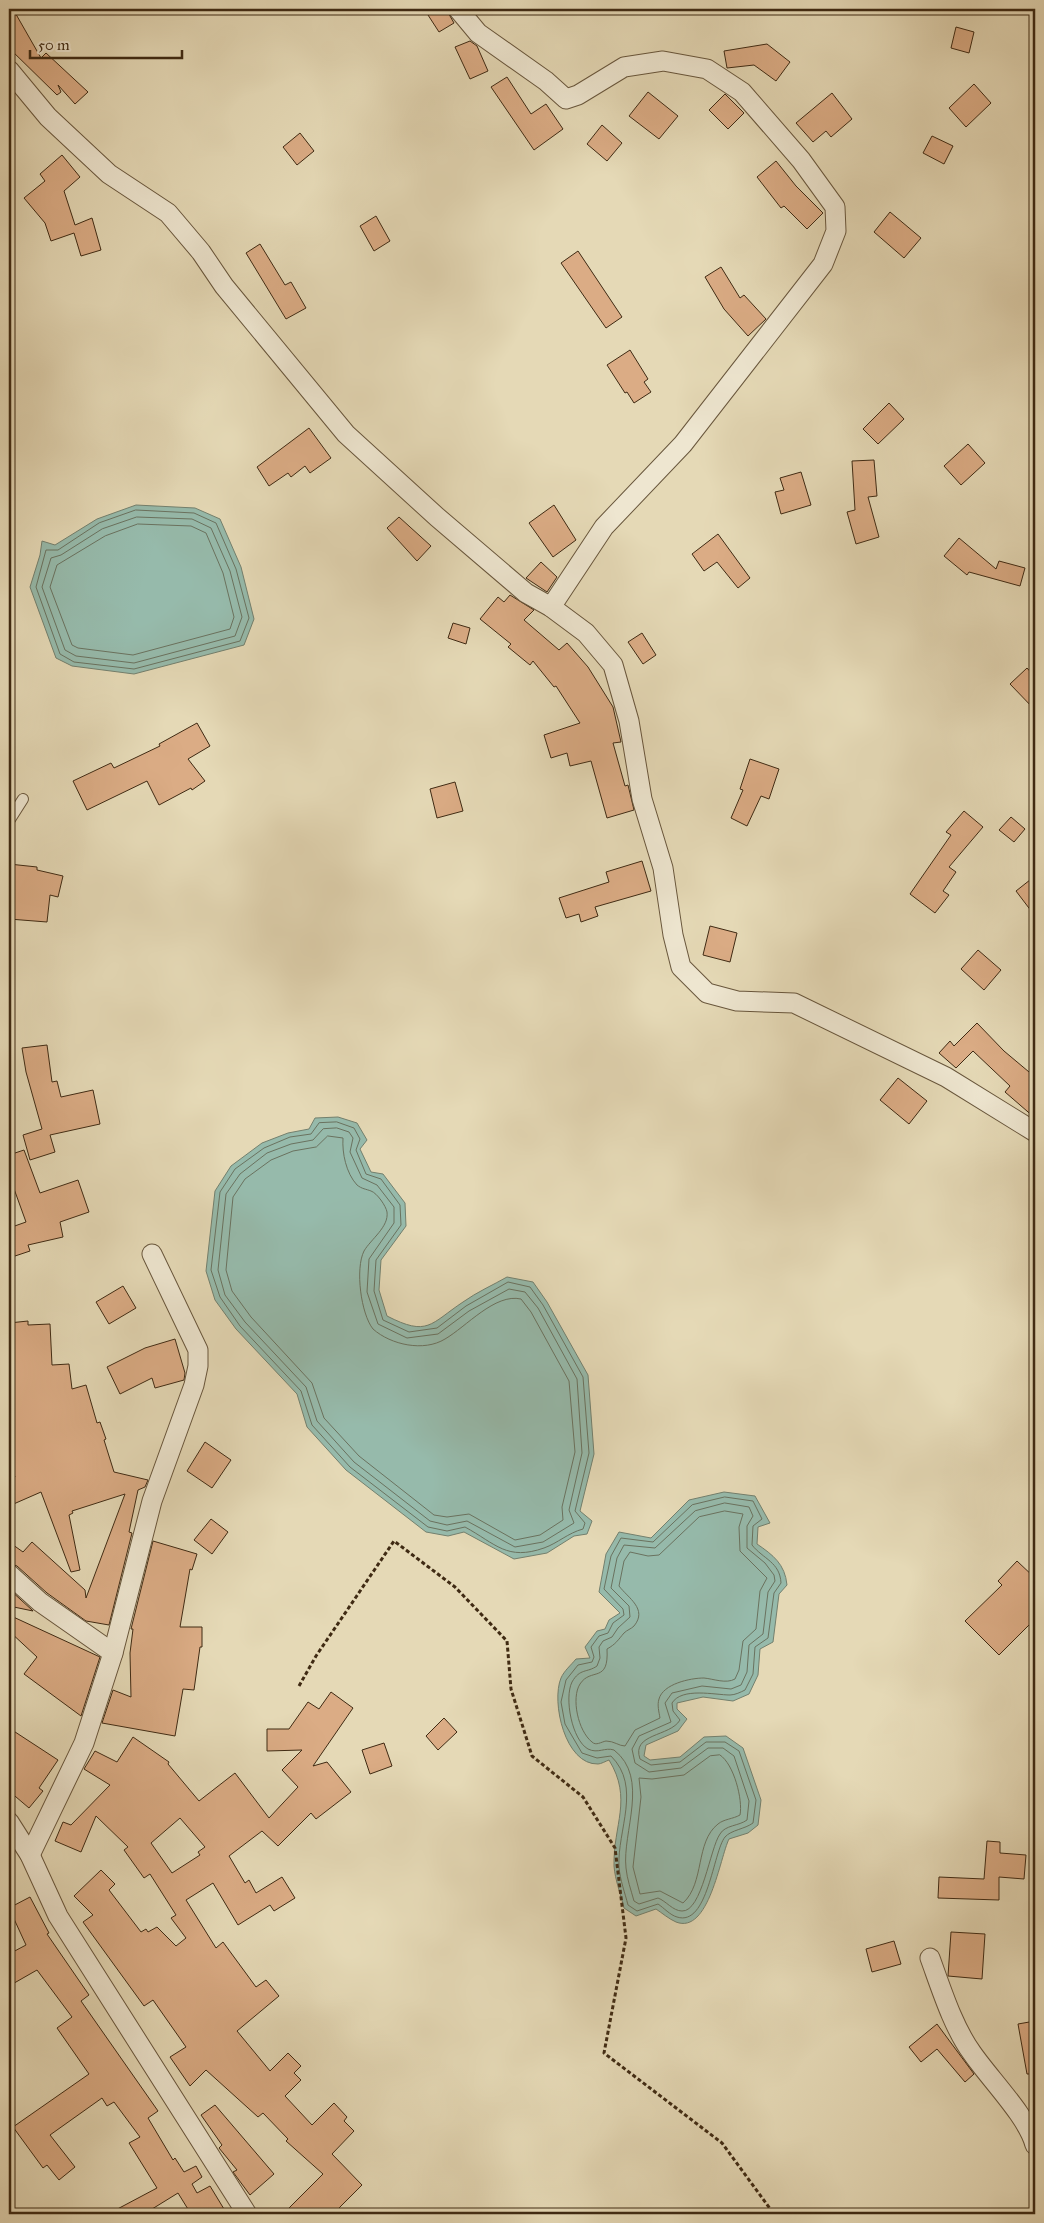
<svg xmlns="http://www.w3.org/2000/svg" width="1044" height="2223" viewBox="0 0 1044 2223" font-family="'IM FELL Great Primer',serif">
<rect width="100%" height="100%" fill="#e5d9b6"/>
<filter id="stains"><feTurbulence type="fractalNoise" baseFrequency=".004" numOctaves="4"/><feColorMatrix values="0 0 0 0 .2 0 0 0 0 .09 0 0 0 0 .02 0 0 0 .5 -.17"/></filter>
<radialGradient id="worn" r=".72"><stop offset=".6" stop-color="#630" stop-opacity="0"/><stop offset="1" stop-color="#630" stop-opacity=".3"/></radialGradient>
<g fill="#96baab" stroke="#73806e">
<polygon points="136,505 195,508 220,519 241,567 254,619 244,645 134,674 72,666 56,658 30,587 40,555 42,541 55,545 97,519"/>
<path d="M338 1117 357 1123 367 1140 360 1149 371 1172 383 1174 405 1203 406 1226 381 1260 379 1290 387 1316C428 1337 430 1324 463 1302 477 1292 493 1285 507 1277L533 1282 547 1302 588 1375 594 1454 580 1511 592 1521 587 1534 574 1536 547 1553 514 1559 464 1532 448 1536 426 1532 346 1470 307 1427 297 1394 236 1329 215 1300 206 1271 215 1191 231 1166 262 1143 288 1133 309 1129 315 1118Z"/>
<path d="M724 1492 755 1496 770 1523 758 1527 757 1544C773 1555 785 1564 787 1585L779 1594 773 1642 760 1649 758 1675 749 1694 733 1701 703 1697 677 1703V1709L687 1719 678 1731 646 1745 644 1756 650 1760 680 1757 704 1737 726 1736 743 1748 761 1800 758 1825 748 1833 729 1839C720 1857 709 1935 676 1922 669 1919 662 1913 656 1909L636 1916 624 1908C621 1895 615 1880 614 1866 613 1825 633 1799 609 1760 606 1761 601 1764 598 1764 565 1765 551 1702 561 1678 564 1671 571 1665 576 1659L590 1658 585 1647 597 1631 605 1629 609 1620 620 1613 599 1592 606 1554 619 1532 651 1538 689 1500Z"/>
</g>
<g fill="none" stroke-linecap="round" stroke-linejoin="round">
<g stroke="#6a725f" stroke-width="1">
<polygon points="136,510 194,513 216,523 236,569 249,618 240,641 134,669 74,662 60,654 36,587 46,550 58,550 99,523"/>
<polygon points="137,517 192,519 211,528 230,571 242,617 235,636 134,663 76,656 65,650 42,587 51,558 61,555 102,529"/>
<polygon points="138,524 191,526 206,533 223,573 234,617 230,629 133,655 78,648 72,645 50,587 57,565 105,536"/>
<path d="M337 1122 354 1128 360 1139 356 1150 366 1174 381 1179 400 1205 401 1225 376 1260 374 1291 383 1320 409 1332 437 1328 466 1306 508 1282 530 1287 543 1305 583 1377 589 1453 575 1511 585 1523 583 1529C568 1533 558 1543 544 1548 507 1561 496 1544 465 1527L447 1531 428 1527 350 1467 312 1425 301 1391 240 1326 220 1297 211 1270 220 1192 235 1169 264 1148 290 1137 311 1134 319 1123Z"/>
<polygon points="337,1128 349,1132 353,1138 350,1152 362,1178 377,1185 394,1207 394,1223 369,1259 367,1292 378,1324 407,1338 438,1334 469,1311 509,1289 525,1292 538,1308 577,1379 582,1453 569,1510 574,1523 543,1542 515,1547 467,1521 447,1525 430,1521 354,1462 317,1421 306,1387 245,1322 225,1295 218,1270 226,1194 240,1174 267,1153 291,1144 313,1140 323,1129"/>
<path d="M328 1136 343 1138C342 1153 346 1173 357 1185 362 1189 366 1189 371 1191 377 1193 386 1206 387 1212 389 1227 371 1239 364 1251 355 1269 361 1314 373 1329 391 1345 424 1352 445 1339 466 1327 495 1293 521 1299L531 1312 569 1381 575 1452 562 1507 563 1520 540 1535 515 1540 469 1514 447 1517 434 1515 359 1456 324 1418 312 1383 251 1317 232 1291 226 1270 233 1197 245 1179 271 1160 293 1151 316 1147Z"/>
<path d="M725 1497 753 1501 762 1519 753 1526 752 1545C763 1559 780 1562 781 1583L774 1593 768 1638 755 1647 753 1674 745 1690C741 1692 735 1695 730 1695 715 1695 682 1687 672 1703L673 1711 680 1720C670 1737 631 1733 640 1759L651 1765 680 1762 706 1742H725L739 1751 756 1800 753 1823C745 1829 731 1830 725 1837 713 1852 708 1927 677 1917 670 1915 664 1908 658 1904L637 1911 628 1905C625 1893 620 1880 619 1867 617 1830 642 1787 611 1756L597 1758 582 1753 565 1724 561 1702 566 1680 578 1665 592 1662 594 1657 591 1647 599 1636 608 1633 613 1623 624 1615 623 1609 604 1589 611 1556 621 1538 653 1542 692 1505Z"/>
<path d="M725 1503 749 1507 753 1516 747 1526V1548L765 1563 774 1575 775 1581 768 1592 763 1634 749 1645 747 1672 741 1685 731 1689 702 1686 672 1693 665 1703 671 1722 639 1736 632 1749 635 1763 649 1772 681 1768 708 1748H723L734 1756 749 1801 747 1820C739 1826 725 1825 720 1834 710 1848 702 1912 682 1911 673 1911 666 1901 658 1898L639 1904 634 1901C631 1890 627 1879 626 1868 622 1832 650 1778 614 1750 605 1747 598 1754 588 1749 572 1740 564 1698 572 1682 580 1668 587 1673 597 1666L600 1658 599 1647 603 1641 612 1637 618 1628 630 1617 629 1606 611 1588 617 1558 624 1545 655 1548 695 1511Z"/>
<path d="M725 1511 743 1514 739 1527 740 1551 767 1578 760 1591 756 1629 743 1641 739 1670 735 1679C726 1684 714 1679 704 1678 690 1678 663 1684 659 1699 657 1705 659 1712 660 1718L635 1730 625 1746C619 1746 614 1741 606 1741 601 1742 596 1746 592 1742 578 1731 571 1698 580 1684 591 1667 609 1684 607 1649 616 1644 618 1640 624 1633 627 1630 631 1629 634 1626 648 1609 628 1598 619 1586L624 1561 630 1552 648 1556 659 1555 699 1517Z"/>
<path d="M720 1755C734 1764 743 1800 740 1815 733 1819 724 1819 718 1824 695 1842 705 1883 683 1903L660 1891 640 1894 633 1867 641 1797 639 1778 652 1779 684 1775 710 1756Z"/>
</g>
</g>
<g fill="#dbac85" stroke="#3f2a13" fill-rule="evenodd">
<polygon points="9,9 13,9 41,58 46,53 88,92 75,104 58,85 61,92 57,95 9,48"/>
<polygon points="438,9 446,9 454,23 439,32 428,15"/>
<polygon points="956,27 974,32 969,53 951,48"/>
<polygon points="470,41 477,46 488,71 470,79 455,47"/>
<polygon points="767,44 790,62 776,81 754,65 727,68 724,51"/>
<polygon points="507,77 531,114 546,104 563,129 534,150 491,87"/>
<polygon points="974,84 991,103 966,127 949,108"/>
<polygon points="648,92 678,116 659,139 629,116"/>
<polygon points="832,93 852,119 831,137 826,131 813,142 796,123"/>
<polygon points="725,94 744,113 728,129 709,110"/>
<polygon points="602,125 622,143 607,161 587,144"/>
<polygon points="300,133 314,151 297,165 283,147"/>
<polygon points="932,136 953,146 944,164 923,153"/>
<polygon points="62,155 80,177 64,191 75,225 92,218 101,250 81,256 74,233 51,241 45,223 24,198 45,181 40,174"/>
<polygon points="776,161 796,186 823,213 807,229 784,206 781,208 757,177"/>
<polygon points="890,212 921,238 904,258 874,232"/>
<polygon points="376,216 390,241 374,251 360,226"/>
<polygon points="260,244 285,285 291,282 306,308 286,319 246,253"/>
<polygon points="578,251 622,317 606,328 561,263"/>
<polygon points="721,267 740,298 744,295 766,319 748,336 724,309 705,277"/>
<polygon points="630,350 648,379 644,382 651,392 634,403 627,392 625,393 607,365"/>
<polygon points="889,403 904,419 878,444 863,429"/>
<polygon points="309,428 331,458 310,473 305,466 291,477 288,473 269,486 257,467"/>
<polygon points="968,444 985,463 961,485 944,466"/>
<polygon points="874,460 877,496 868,497 879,537 856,544 847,512 855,510 852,461"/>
<polygon points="801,472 811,505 781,514 775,492 784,490 780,478"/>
<polygon points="554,505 576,540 553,557 529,523"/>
<polygon points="399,517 431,546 417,561 387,528"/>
<polygon points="718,534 750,578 738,588 717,562 704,571 692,554"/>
<polygon points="959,538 996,569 999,561 1025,568 1020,586 969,572 967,575 944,556"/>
<polygon points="541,562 557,577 547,592 526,578"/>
<polygon points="510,595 534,610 524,620 559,650 567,643 588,667 613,707 621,742 613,743 625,786 628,785 634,810 607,818 591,761 570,766 567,753 551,758 544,735 580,723 556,686 554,687 533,661 530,665 508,647 511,644 480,619 498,597 504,602"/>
<polygon points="453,623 470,628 466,644 448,638"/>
<polygon points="642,633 656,655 643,664 628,642"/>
<polygon points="1027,668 1035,677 1035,710 1010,684"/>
<polygon points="197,723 210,746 188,759 205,781 192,790 191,788 159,805 147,781 87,810 73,781 111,763 114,768 160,746 159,744"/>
<polygon points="750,759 779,769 769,799 761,796 747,826 731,818 743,790 740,789"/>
<polygon points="455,782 463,811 437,818 430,789"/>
<polygon points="964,811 983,827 949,867 956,872 943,891 949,895 935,913 910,894 951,835 946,832"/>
<polygon points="1011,817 1025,829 1014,842 999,830"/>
<polygon points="642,861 651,891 595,907 598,916 581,922 579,914 566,918 559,898 609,882 606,872"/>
<polygon points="9,864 37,867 37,870 63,876 58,897 50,895 47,922 9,919"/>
<polygon points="1035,876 1035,916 1016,891"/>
<polygon points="710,926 737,933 730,962 703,955"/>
<polygon points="978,950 1001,970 984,990 961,969"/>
<polygon points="977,1023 1004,1051 1035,1077 1035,1118 1005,1092 1010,1086 973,1051 956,1068 939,1053 950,1041 954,1046"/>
<polygon points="47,1045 52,1082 57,1081 61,1097 93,1090 100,1124 50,1135 55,1152 30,1160 23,1135 42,1129 26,1072 22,1048"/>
<polygon points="898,1078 927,1101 909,1124 880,1100"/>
<polygon points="24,1150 40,1193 78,1180 89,1212 60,1222 63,1237 28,1245 30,1251 9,1258 9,1228 26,1222 9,1175 9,1155"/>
<polygon points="123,1286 136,1308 109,1324 96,1302"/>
<polygon points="28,1321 28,1325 50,1324 52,1365 69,1364 72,1389 86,1385 97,1423 100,1422 106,1439 104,1440 114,1472 148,1480 145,1487 138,1490 129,1532 132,1533 109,1625 86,1621 47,1593 17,1566 9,1563 9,1542 23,1552 32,1542 85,1590 86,1598 125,1494 72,1511 73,1513 69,1515 80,1570 71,1572 41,1492 9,1506 9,1479 15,1477 9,1459 9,1323"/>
<polygon points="175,1339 185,1373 184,1380 155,1388 152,1378 120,1394 107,1367 145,1348"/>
<polygon points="205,1442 231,1460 212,1488 187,1471"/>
<polygon points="211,1519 228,1532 212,1554 194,1540"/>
<polygon points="153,1541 197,1554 192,1570 190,1569 180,1627 202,1627 202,1647 200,1647 194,1690 183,1689 175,1736 102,1723 113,1690 131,1697 130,1653 133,1629 131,1629"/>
<polygon points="1017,1561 1035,1578 1035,1619 999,1655 965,1621 1002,1585 998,1581"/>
<polygon points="9,1589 32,1610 33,1611 9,1606"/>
<polygon points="9,1615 100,1657 81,1716 24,1674 37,1657 9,1631"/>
<path d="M331 1692 353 1708 313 1766 327 1762 351 1792 316 1819 311 1813 278 1846 262 1831 229 1856 245 1883 249 1880 256 1893 282 1877 295 1898 274 1911 270 1905 238 1925 213 1883 186 1900 216 1948 223 1942 256 1987 266 1980 279 1996 237 2031 270 2071 288 2053 301 2066 294 2073 301 2080 285 2096 312 2125 334 2103 347 2117 344 2121 354 2131 332 2154 362 2185 333 2214H283L323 2174 286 2141 288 2139 263 2113 258 2117 206 2070 190 2086 170 2057 186 2047 153 2000 144 2006 83 1922 93 1915 74 1896 101 1870 115 1884 109 1890 141 1932 146 1929 148 1932 157 1927 176 1946 186 1938 171 1918 176 1915 150 1874 144 1878 124 1850 128 1847 96 1816 81 1852 55 1841 63 1822 71 1825 110 1785 84 1769 95 1751 117 1762 133 1737 169 1762 168 1764 199 1801 235 1773 269 1818 298 1787 282 1770 302 1750 267 1751V1729H289L308 1702 319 1709ZM180 1818 205 1847 198 1852 200 1855 172 1873 151 1843Z"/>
<polygon points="444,1718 457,1732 438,1750 426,1736"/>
<polygon points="9,1728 58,1760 39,1788 43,1791 29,1808 9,1791"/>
<polygon points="384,1743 392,1766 370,1774 362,1750"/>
<polygon points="987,1841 1000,1842 1000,1853 1026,1855 1024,1879 999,1877 999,1900 938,1898 939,1877 984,1879"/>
<polygon points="30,1897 49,1933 47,1934 89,1995 81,2001 158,2111 148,2118 173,2160 175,2158 184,2172 196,2166 202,2177 192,2184 197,2193 210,2186 227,2214 191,2214 178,2193 144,2214 108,2214 157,2188 129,2143 140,2137 114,2102 107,2106 102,2098 50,2135 75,2167 59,2180 47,2165 43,2168 13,2127 89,2074 57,2028 72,2017 37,1970 9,1986 9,1954 26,1945 9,1908"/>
<polygon points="951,1932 985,1934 982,1979 948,1976"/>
<polygon points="894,1941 901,1964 872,1972 866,1949"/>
<polygon points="1035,2021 1035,2074 1027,2074 1018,2024"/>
<polygon points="937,2024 974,2074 965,2082 937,2049 921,2062 909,2047"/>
<polygon points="215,2105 274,2174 250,2195 233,2172 237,2170 219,2148 222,2145 201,2115"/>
</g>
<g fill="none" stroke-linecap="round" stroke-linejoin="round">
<g stroke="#68563c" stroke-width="12">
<polyline id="lane" points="9,821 23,799"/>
</g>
<g stroke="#68563c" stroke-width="21">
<g id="street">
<polyline points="458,9 478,33 546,81 566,99 578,95 624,67 663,61 707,69 742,92 801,160 835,207 836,231 823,264 683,444 604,527 551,607"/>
<polyline points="9,70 48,117 109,174 168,213 201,252 224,286 346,434 437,517 526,593 551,607 586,633 613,665 629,721 642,799 663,868 673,935 681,967 707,993 737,1001 794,1003 946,1077 1035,1132"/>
<polyline points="9,1574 40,1602 113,1653"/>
<polyline points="9,1822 30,1855 58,1916 247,2214"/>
<polyline points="30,1855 84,1743 113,1653 152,1501 194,1385 198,1366 198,1350 152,1254"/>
<path d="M930 1958C941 1988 953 2027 972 2053 989 2078 1028 2117 1035 2145"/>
</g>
</g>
<polyline stroke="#3f2a13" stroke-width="3" stroke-dasharray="4 2.5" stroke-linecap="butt" points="299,1686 316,1656 394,1541 455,1587 507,1641 511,1689 532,1756 583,1797 615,1848 626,1938 604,2053 722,2143 774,2214"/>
<use href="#lane" stroke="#eee6d0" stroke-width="10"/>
<use href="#street" stroke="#eee6d0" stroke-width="19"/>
</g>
<rect width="1044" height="2223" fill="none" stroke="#e5d9b6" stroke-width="30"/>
<rect x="10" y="10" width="1024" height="2203" fill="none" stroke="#3f2a13" stroke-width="2.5"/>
<rect x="15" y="15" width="1014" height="2193" fill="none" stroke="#3f2a13"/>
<path d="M30 50v8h152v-8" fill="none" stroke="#3f2a13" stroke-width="2.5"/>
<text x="38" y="50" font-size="15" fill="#3f2a13" stroke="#eee6d0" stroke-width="4" paint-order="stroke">50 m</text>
<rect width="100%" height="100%" filter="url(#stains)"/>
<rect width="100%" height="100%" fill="url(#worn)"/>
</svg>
